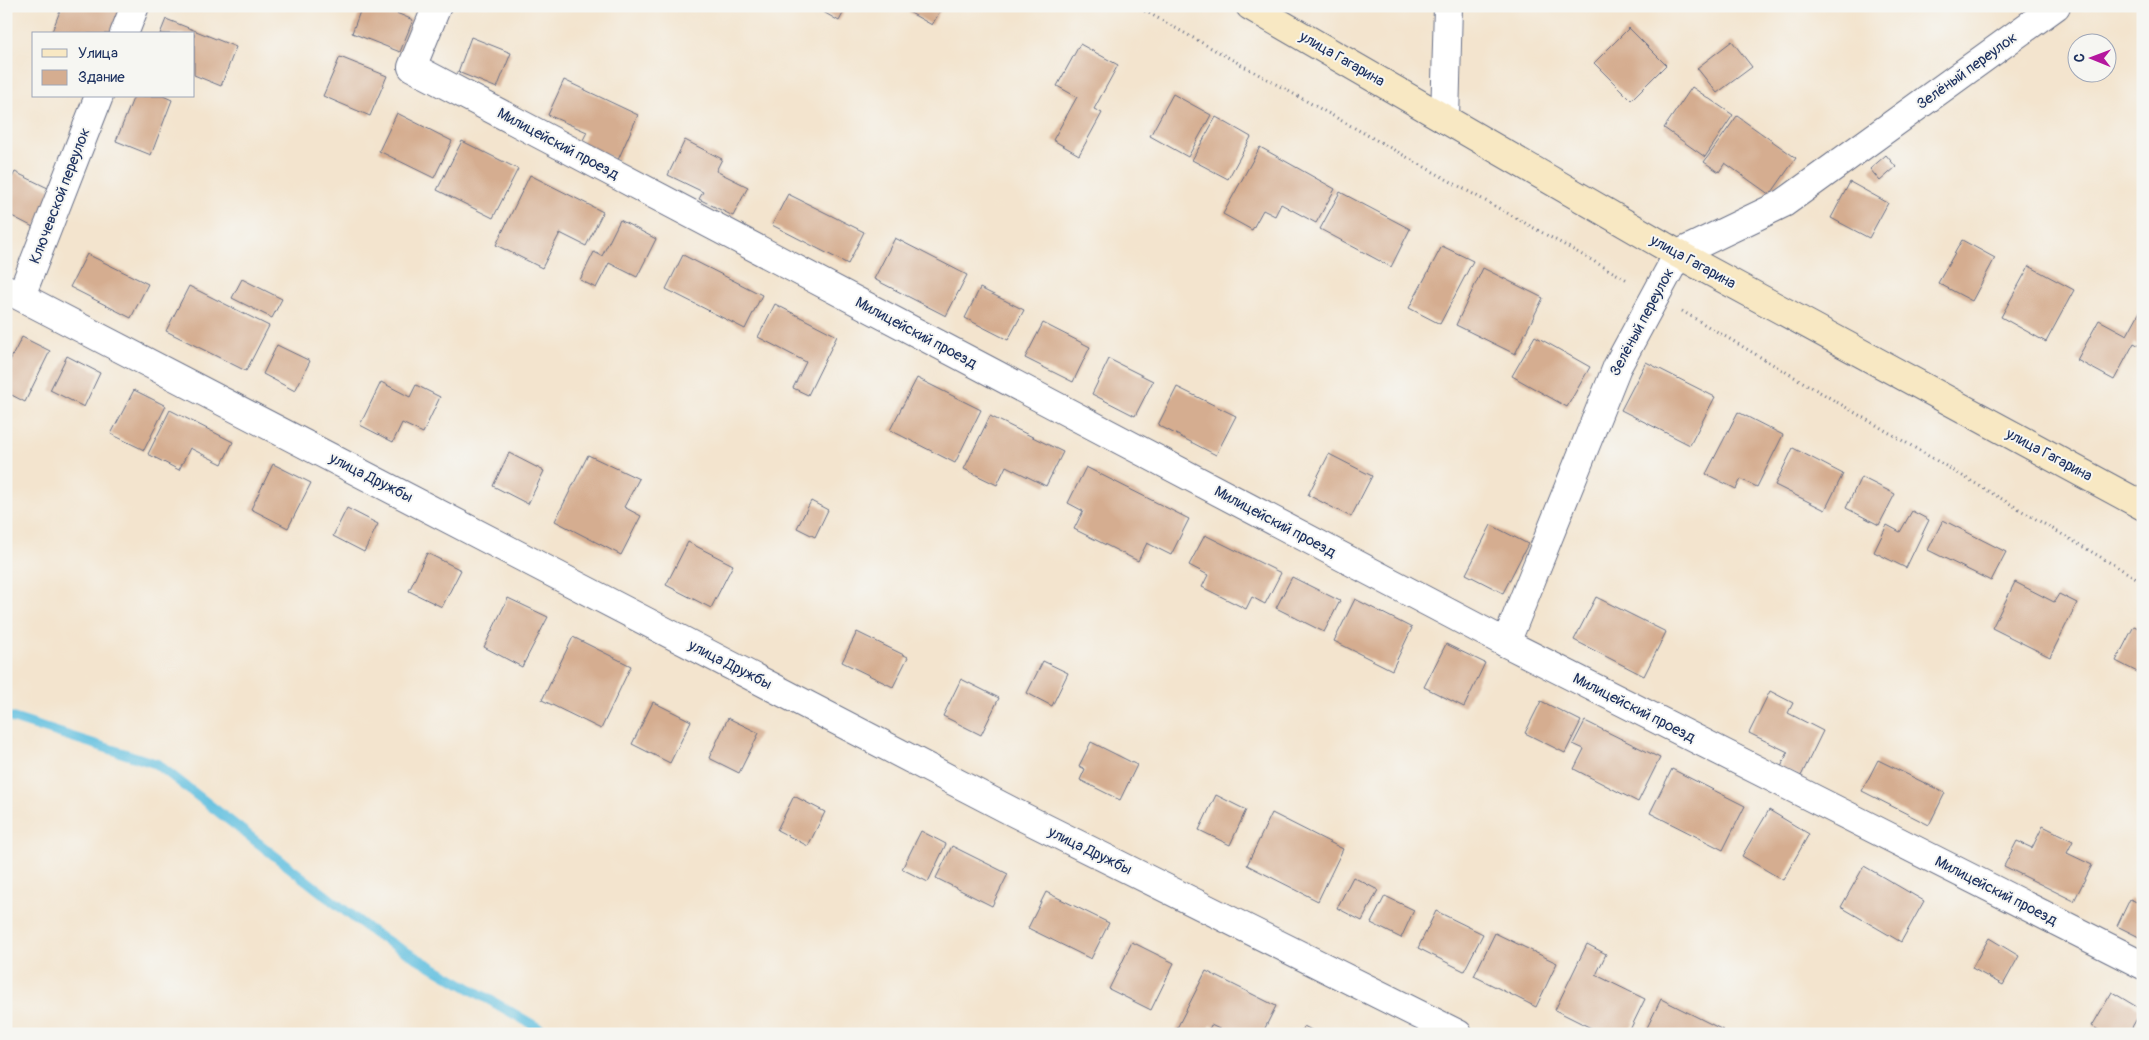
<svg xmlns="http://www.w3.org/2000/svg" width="2149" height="1040" viewBox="0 0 2149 1040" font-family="Pangolin,sans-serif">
<rect width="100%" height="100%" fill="#f6f6f2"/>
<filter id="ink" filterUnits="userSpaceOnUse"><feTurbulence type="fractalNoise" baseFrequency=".02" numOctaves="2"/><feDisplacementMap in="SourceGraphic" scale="10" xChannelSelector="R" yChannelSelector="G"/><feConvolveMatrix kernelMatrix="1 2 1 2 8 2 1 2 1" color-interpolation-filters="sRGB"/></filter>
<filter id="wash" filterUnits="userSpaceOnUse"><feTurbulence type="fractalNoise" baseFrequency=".0096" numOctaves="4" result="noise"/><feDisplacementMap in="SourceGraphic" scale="20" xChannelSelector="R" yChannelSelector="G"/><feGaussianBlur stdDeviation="1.12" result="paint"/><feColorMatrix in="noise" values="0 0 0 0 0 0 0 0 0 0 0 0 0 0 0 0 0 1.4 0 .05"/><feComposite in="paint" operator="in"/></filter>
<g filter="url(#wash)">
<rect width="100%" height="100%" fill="#f3e4ce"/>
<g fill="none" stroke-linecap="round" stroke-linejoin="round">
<polyline stroke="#61bfdf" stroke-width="10" points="6,716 157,764 375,934 549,1034"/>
</g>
<g id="blocks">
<g fill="#d5ad90">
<polygon points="62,6 108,6 121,11 112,34 51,34"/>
<polygon points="362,6 380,6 413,20 400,52 352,33"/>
<polygon points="813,6 847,6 839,21"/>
<polygon points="898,6 943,6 932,25"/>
<polygon points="166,19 236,47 221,86 194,75 194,34 160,34"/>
<polygon points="1629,28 1666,65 1631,100 1594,63"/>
<polygon points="471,37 511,53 497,88 458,72"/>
<polygon points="1732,41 1752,67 1717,93 1697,68"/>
<polygon points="1080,44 1118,65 1094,109 1102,113 1079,155 1053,140 1077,97 1057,86"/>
<polygon points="340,57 387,76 370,116 323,96"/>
<polygon points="564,80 638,115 618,160 581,144 587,132 548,115"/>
<polygon points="1692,87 1733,115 1705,157 1664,128"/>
<polygon points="1173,94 1211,115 1188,157 1150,136"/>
<polygon points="134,96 163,96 172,100 151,155 116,141"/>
<polygon points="397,113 452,141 434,178 379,151"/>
<polygon points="1737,116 1796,158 1770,195 1725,163 1719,172 1704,162"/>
<polygon points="1216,117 1251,137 1228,179 1192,160"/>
<polygon points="685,140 722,159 716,171 748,187 733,216 699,199 703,192 668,175"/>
<polygon points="462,141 518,169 493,218 437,190"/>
<polygon points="1260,147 1335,189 1316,223 1281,204 1275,216 1263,210 1252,230 1223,214"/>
<polygon points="1886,155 1896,167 1880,181 1870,169"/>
<polygon points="15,172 54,191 35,228 6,213 6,189"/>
<polygon points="530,175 603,212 586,246 560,233 542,268 496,245"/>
<polygon points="1850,182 1888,203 1869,238 1831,218"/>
<polygon points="1340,192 1410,229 1391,267 1320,229"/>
<polygon points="788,194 864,232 848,264 772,225"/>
<polygon points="620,220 656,239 637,277 609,263 596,288 580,280 594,252 602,256"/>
<polygon points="895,238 967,275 946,316 874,279"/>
<polygon points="1962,240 1995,258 1972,301 1938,283"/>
<polygon points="1442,246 1473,261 1440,324 1409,308"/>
<polygon points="87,254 148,284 131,318 70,287"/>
<polygon points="683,255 762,295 745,329 666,289"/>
<polygon points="2029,266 2074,290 2046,342 2001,317"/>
<polygon points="1483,268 1543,298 1515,354 1456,325"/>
<polygon points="242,279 282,299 272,318 232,298"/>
<polygon points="189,286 269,326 246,371 166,331"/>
<polygon points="980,288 1024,310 1008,340 965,318"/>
<polygon points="775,304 837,336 808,395 793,388 806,362 758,337"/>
<polygon points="2143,306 2143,348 2134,343 2114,380 2077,360 2099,320 2127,335"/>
<polygon points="1043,323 1090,347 1073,382 1025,358"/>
<polygon points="1535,336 1590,367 1567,407 1512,376"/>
<polygon points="22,337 50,351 25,402 6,392 6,368"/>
<polygon points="277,345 310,361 295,391 263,374"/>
<polygon points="67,356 100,373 84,407 50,390"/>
<polygon points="1109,359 1153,381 1135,416 1092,394"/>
<polygon points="1646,362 1715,397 1690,445 1621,410"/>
<polygon points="917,378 981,410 955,463 890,430"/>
<polygon points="381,382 410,397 416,385 440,397 423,433 402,423 393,442 360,425"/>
<polygon points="1177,387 1236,416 1216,455 1158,425"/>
<polygon points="134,390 166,406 144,450 111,434"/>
<polygon points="170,410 233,442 222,464 190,448 179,470 148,454"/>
<polygon points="1738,412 1783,435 1757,487 1741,479 1736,489 1706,474"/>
<polygon points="990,416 1063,452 1046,486 1006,466 997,485 964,469"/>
<polygon points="1793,448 1843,474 1825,510 1775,485"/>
<polygon points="509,453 544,471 528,504 493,486"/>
<polygon points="1329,454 1372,476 1351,517 1308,495"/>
<polygon points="588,455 639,479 624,507 641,516 621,555 555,521"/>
<polygon points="273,464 311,483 288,528 251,509"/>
<polygon points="1086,467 1189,519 1171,555 1147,543 1138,561 1074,529 1083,511 1068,503"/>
<polygon points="1861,477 1895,494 1879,525 1846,508"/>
<polygon points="811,501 828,510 815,537 797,528"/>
<polygon points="347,508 378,524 364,552 333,536"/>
<polygon points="1912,511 1929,520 1906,568 1874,552 1887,525 1900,532"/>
<polygon points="1943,520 2006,552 1991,581 1928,550"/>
<polygon points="1491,525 1528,544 1503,593 1466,574"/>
<polygon points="1205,535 1281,573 1265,604 1252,597 1246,609 1202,587 1208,575 1189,565"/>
<polygon points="688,542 733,565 711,608 666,585"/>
<polygon points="427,553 461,570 442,607 409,591"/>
<polygon points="1292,577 1340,601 1324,632 1276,608"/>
<polygon points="2015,582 2054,602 2059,594 2077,603 2050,657 1992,628"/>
<polygon points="1596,597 1666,632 1644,676 1574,640"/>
<polygon points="508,598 548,617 522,667 484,647"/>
<polygon points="1355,599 1412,628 1392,670 1334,641"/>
<polygon points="2134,626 2143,630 2143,675 2116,661"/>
<polygon points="857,632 908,657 893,687 842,662"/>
<polygon points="573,637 631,666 601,729 542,700"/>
<polygon points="1446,644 1485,663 1464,707 1424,687"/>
<polygon points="1043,661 1068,673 1052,706 1027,693"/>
<polygon points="961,679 999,698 981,735 943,716"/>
<polygon points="1770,691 1793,703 1788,713 1823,731 1801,776 1781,767 1788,752 1749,733"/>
<polygon points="1541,701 1581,721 1565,753 1525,733"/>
<polygon points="653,702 691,721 670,763 632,744"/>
<polygon points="728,718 759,733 739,773 709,758"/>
<polygon points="1585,721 1660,758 1638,802 1574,769 1584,749 1573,744"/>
<polygon points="1091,742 1137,765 1120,800 1080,780 1085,769 1079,766"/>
<polygon points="1878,760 1945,793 1929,825 1862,791"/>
<polygon points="1672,769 1745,806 1723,850 1650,813"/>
<polygon points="1216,795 1246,810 1230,845 1199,830"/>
<polygon points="794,796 825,812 808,846 777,830"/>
<polygon points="1769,810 1809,834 1783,880 1742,856"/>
<polygon points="1272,813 1343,849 1318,901 1247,865"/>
<polygon points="2043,826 2073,841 2067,853 2092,865 2074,901 2004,866 2017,841 2032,848"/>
<polygon points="921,831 946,844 928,882 902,869"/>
<polygon points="952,846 1008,874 992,906 936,878"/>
<polygon points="1864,866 1924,901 1901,942 1841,907"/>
<polygon points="1353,877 1378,890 1362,921 1337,908"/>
<polygon points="1046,892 1109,923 1091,959 1028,928"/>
<polygon points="1385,896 1414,910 1401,938 1371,923"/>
<polygon points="2130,899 2143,905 2143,939 2117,926"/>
<polygon points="1436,911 1483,934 1464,971 1418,948"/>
<polygon points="1495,933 1557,963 1536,1007 1474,976"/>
<polygon points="1989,938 2019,956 2003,985 1972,968"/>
<polygon points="1132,942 1174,963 1151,1010 1109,989"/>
<polygon points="1587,944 1606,954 1596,975 1645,999 1628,1034 1603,1034 1555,1010"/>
<polygon points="1206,971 1276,1006 1262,1034 1230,1034 1211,1025 1207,1034 1174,1034"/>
<polygon points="2112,992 2142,1010 2128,1034 2105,1034 2092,1026"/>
<polygon points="1661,999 1723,1030 1722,1034 1644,1034"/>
<polygon points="1304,1026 1319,1034 1300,1034"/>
</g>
</g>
</g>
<g filter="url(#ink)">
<use href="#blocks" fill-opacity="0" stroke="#676e85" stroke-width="1"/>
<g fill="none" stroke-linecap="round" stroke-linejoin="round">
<g stroke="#676e85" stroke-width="30">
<g id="street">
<polyline points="437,6 412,67 1506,643 2143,965"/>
<polyline points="124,34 135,6"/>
<polyline points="1445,119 1448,6"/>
<polyline points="6,289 1013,812 1458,1034"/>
<polyline points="21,296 99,96"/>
<polyline points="1506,643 1617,367 1678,254 1784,203 2056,6"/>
</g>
</g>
<g stroke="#676e85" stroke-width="30">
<polyline id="secondary" points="1250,6 1678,254 2143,506"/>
</g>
<g stroke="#676e85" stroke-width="3" stroke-dasharray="1 4" stroke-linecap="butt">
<polyline points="1136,6 1629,281"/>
<polyline points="1682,311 2143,582"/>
</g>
<use href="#street" stroke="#fff" stroke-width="28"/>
<use href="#secondary" stroke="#f8e8c3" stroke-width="28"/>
</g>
</g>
<g text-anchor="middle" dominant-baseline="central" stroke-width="4" stroke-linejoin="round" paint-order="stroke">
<g font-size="15" fill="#1b2f5e" stroke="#f6f6f2">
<text transform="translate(1342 59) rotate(30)">улица Гагарина</text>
<text transform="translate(1967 71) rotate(-36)">Зелёный переулок</text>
<text transform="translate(558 144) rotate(28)">Милицейский проезд</text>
<text transform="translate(60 196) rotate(-69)">Ключевской переулок</text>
<text transform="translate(1693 262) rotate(29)">улица Гагарина</text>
<text transform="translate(1642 322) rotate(-62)">Зелёный переулок</text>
<text transform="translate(916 333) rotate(28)">Милицейский проезд</text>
<text transform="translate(2049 455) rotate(28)">улица Гагарина</text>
<text transform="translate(371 478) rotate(27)">улица Дружбы</text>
<text transform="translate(1275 522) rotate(28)">Милицейский проезд</text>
<text transform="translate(730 665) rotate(27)">улица Дружбы</text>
<text transform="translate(1634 708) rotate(27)">Милицейский проезд</text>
<text transform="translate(1090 851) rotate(26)">улица Дружбы</text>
<text transform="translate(1996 891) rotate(27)">Милицейский проезд</text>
</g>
</g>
<rect width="2149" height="1040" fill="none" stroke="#f6f6f2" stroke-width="25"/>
<rect x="32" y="32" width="162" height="65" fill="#f6f6f2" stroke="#9ea6b7"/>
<rect x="42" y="49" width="25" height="8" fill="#f8e8c3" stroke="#9ea6b7"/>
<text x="78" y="58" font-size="15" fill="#1b2f5e">Улица</text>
<rect x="42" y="70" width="25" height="15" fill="#d5ad90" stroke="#9ea6b7"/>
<text x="78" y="82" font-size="15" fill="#1b2f5e">Здание</text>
<g transform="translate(2092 58) rotate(271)"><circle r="24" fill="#f6f6f2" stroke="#9ea6b7"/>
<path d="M0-4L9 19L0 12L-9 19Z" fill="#b5179e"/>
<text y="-8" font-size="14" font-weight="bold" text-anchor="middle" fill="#1b2f5e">С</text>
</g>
</svg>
